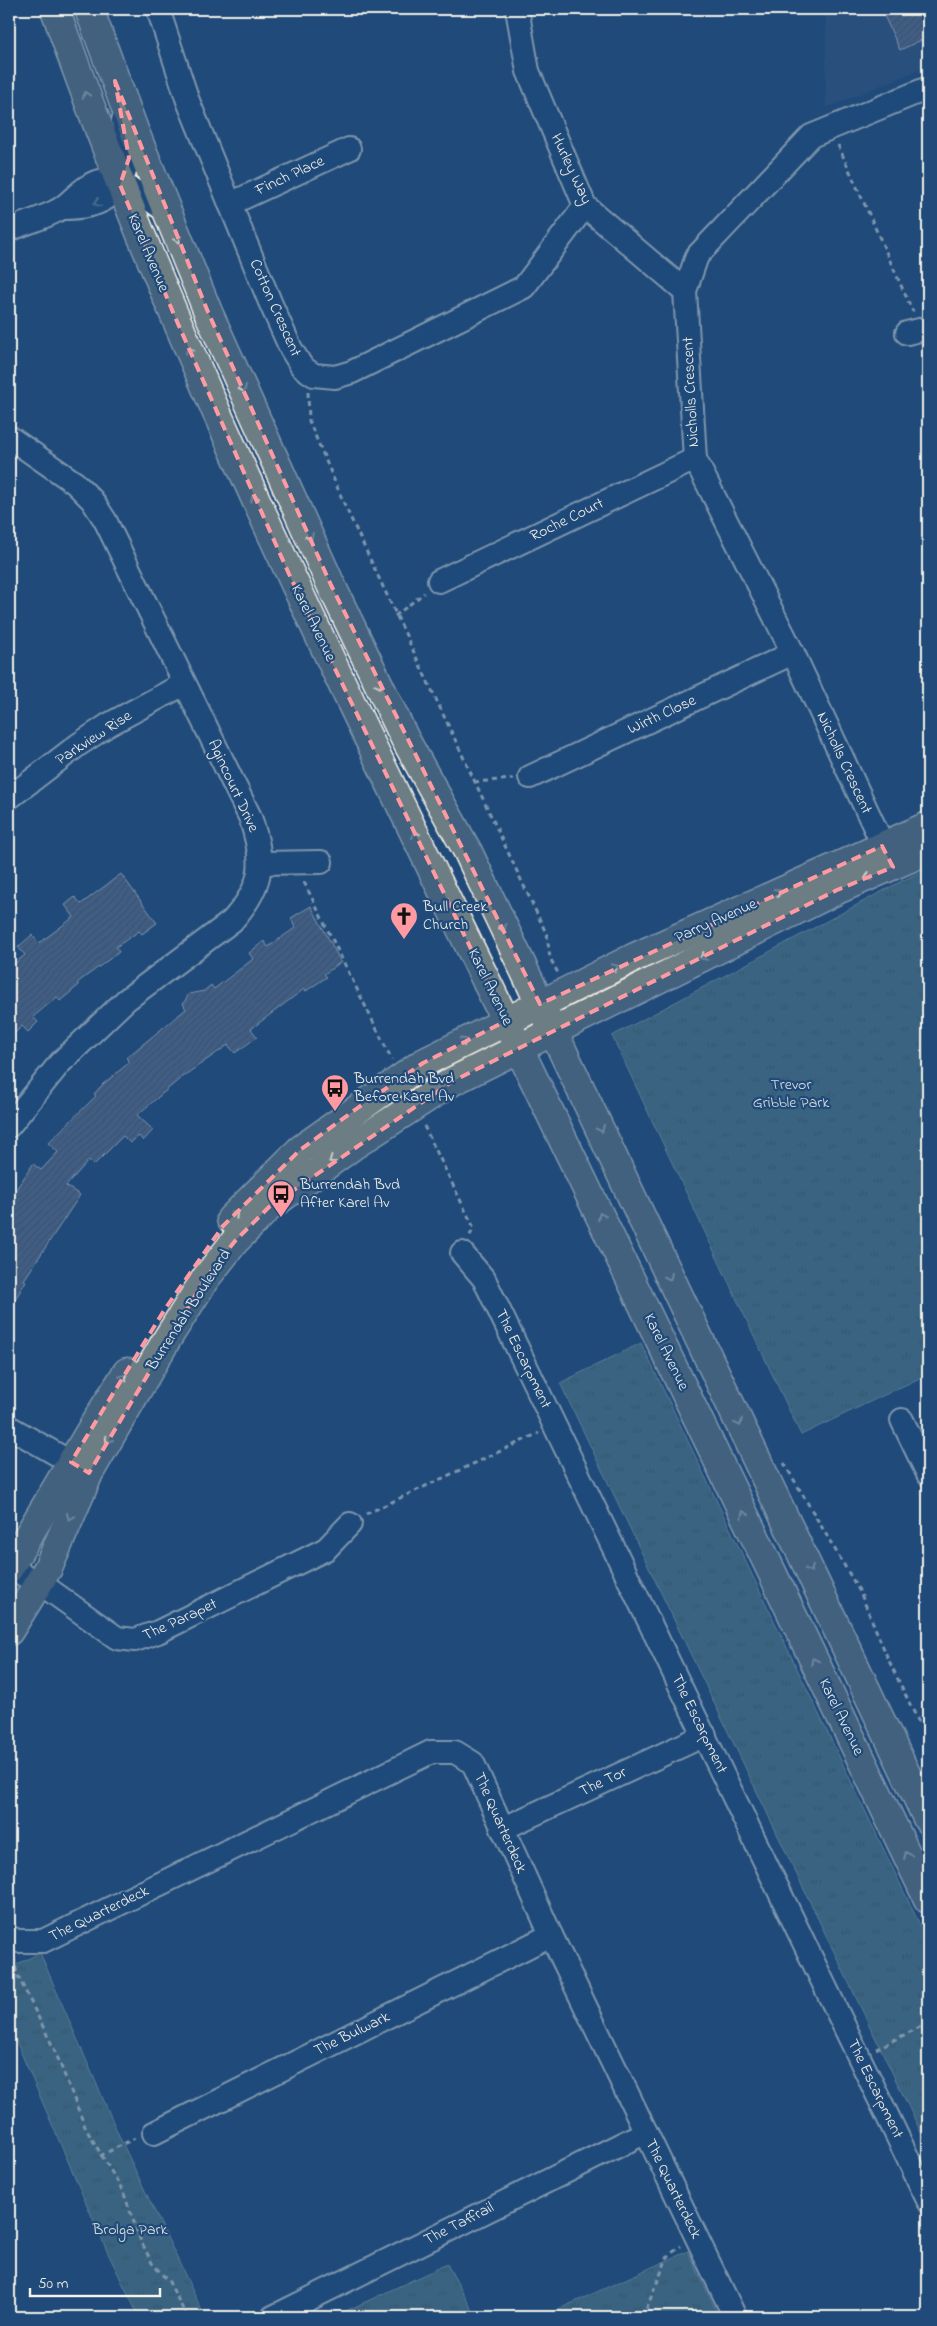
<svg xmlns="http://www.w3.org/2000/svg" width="937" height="2326" viewBox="0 0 937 2326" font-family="'Indie Flower',sans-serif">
<defs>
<pattern id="grass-tufts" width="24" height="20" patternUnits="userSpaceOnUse" patternTransform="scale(1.25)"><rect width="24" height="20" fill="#5a8187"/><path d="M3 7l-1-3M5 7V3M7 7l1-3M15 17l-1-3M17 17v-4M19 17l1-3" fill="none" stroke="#52676a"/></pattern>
<pattern id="building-hatch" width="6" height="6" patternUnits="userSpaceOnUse" patternTransform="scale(1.25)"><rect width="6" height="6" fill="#6c758d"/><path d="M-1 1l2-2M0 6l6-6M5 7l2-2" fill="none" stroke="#5a5e6a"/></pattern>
</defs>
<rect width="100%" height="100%" fill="#1f4a7a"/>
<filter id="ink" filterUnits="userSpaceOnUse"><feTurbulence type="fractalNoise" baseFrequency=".02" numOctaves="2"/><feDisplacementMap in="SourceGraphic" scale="10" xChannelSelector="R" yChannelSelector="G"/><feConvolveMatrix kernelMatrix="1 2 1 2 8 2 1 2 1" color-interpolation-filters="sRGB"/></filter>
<g filter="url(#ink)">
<polygon fill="#365780" points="826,9 928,9 928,66 826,108"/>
<g fill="url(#grass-tufts)" stroke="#a7b9b8">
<polygon points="928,868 928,1374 801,1435 612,1036 896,884"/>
<polygon points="641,1343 928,1942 928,2147 560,1383"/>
<polygon points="40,1953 120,2138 205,2317 139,2317 106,2249 9,2025 9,1968"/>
<polygon points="688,2251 719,2317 541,2317"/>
<polygon points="447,2264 476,2317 333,2317"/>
</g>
<g fill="url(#building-hatch)" stroke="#f4f1e8">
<polygon points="881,9 928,9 928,37 900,50"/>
<polygon points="121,874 157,923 142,934 139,931 116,947 119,952 77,983 79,985 60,1001 57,997 33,1017 38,1022 28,1032 22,1026 9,1039 9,968 25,955 18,947 32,935 39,943 74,917 65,905 75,897 81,904"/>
<polygon points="311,906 341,962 324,974 327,977 306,991 304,989 251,1029 257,1037 235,1053 228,1045 182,1077 137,1115 153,1130 143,1141 139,1136 130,1143 123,1136 94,1165 89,1160 66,1186 80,1195 24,1280 26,1281 9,1310 9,1200 33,1164 41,1170 58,1152 48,1143 96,1096 94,1094 103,1084 130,1062 126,1058 186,1009 183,1004 189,994 204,991 211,985 214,989 253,959 249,953 264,941 268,947 295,928 291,918"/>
</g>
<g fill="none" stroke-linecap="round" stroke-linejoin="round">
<g stroke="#f4f1e8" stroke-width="26">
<g id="minor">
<polyline points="158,9 188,101 270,302 291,349 302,367 314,375 335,377 352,372 524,287 585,206"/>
<polyline points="517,9 528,71 585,206 685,291"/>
<polyline points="230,204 349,149"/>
<path d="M62 208C98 208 121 199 128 159 130 148 125 132 123 121"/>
<path d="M9 230C24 223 49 217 63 207 74 199 86 183 101 181 120 179 153 201 167 212"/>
<polyline points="907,333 928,328"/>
<path d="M9 437 75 483 92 500 105 520 250 817C265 861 265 884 232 921L126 1000 60 1063 9 1126"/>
<polyline points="439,581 695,459"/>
<polyline points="530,777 793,653"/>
<polyline points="9,798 78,745 108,725 184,684"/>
<polyline points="890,860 793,653 695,459 685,291 697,256 811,136 928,88"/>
<polyline points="261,863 321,862"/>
<polyline points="462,1253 484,1279 928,2200"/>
<polyline points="902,1420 928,1474"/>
<polyline points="9,1427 86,1471"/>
<polyline points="10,1567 51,1591 117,1638 135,1640 158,1632 326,1549 350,1524"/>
<polyline points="502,1829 705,1735"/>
<polyline points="9,1937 17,1941 43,1941 431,1752 455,1752 473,1763 551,1935 735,2317"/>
<polyline points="154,2133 551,1935"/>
<polyline points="273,2317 646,2132"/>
</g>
</g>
<g stroke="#f4f1e8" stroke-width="31">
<g id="major">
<path d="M55 9C172 342 329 658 483 974 633 1282 781 1590 928 1899"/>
<polyline points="89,9 134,130 208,312 331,585 405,739 468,852 928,1820"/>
<polyline points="231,1219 300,1150 423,1063 633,958 928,826"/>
<polyline points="9,1568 98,1418 127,1372"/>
<polyline points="9,1631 48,1568 89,1473 167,1339 205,1279 235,1241 269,1207 354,1145 453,1081 837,890 928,850"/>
</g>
</g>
<g stroke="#f4f1e8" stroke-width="3" stroke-dasharray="5 4" stroke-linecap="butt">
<polyline points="838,145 913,312"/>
<polyline points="308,392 309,421 346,508 547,935 550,958 558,973"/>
<polyline points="395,616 424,593"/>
<polyline points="474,782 513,779"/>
<polyline points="304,882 392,1060"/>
<polyline points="424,1126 474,1228 469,1237"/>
<polyline points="784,1463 860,1592 889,1661 928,1741"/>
<polyline points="366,1514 539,1433"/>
<polyline points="14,1958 17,1974 55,2051 86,2129 123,2191 140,2239 152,2263 169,2282 187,2317"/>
<polyline points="876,2049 928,2023"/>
<polyline points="100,2156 135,2138"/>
<polyline points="643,2317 667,2258 673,2251 681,2246"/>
</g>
<use href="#minor" stroke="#1f4a7a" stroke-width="22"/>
<use href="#major" stroke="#6d7d84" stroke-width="28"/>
</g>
<defs><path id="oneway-chevron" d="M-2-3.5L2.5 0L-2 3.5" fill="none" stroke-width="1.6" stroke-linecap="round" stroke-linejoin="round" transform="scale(1.25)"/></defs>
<g stroke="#ccceca">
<use href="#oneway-chevron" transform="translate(86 95) rotate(-110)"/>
<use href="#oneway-chevron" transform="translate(178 240) rotate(69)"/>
<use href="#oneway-chevron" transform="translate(189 350) rotate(-113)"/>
<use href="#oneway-chevron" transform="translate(243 389) rotate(66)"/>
<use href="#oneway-chevron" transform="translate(254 498) rotate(-115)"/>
<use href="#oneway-chevron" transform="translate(310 537) rotate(66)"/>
<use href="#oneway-chevron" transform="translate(379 685) rotate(64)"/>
<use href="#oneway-chevron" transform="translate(415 834) rotate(-116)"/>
<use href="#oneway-chevron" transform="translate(868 877) rotate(157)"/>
<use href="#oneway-chevron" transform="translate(778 892) rotate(-24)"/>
<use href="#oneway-chevron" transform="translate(503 928) rotate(65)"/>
<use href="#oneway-chevron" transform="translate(703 957) rotate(154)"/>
<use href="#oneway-chevron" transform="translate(615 967) rotate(-26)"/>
<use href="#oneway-chevron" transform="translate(464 1041) rotate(-27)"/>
<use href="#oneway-chevron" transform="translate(601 1129) rotate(65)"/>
<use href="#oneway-chevron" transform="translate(332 1160) rotate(145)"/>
<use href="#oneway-chevron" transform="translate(235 1214) rotate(-46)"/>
<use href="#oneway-chevron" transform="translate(601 1216) rotate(-116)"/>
<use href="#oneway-chevron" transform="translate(669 1277) rotate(65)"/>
<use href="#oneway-chevron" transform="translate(124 1377) rotate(-57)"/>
<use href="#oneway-chevron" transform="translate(739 1423) rotate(64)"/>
<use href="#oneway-chevron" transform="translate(108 1440) rotate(120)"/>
<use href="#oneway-chevron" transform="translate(744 1514) rotate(-116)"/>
<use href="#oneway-chevron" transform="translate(70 1517) rotate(113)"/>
<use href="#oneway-chevron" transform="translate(810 1569) rotate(64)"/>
<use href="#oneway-chevron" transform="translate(814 1661) rotate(-116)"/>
<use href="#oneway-chevron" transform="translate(907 1855) rotate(-116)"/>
</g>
<use stroke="#748da6" href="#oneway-chevron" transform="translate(97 203) rotate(162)"/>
</g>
<path d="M0 0H937V2326H0ZM115 81 208 312 331 585 540 1004 882 846 893 867 837 890 453 1081 269 1207 235 1241 205 1279 89 1473 71 1462 165 1309 223 1226 300 1150 359 1107 423 1063 506 1021 289 574 175 317 120 185 129 158Z" fill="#1f4a7a" fill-opacity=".55" fill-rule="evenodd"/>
<path fill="none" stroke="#ff9aa2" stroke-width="4" stroke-dasharray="10 6" stroke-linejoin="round" d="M115 81 208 312 331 585 540 1004 882 846 893 867 837 890 453 1081 269 1207 235 1241 205 1279 89 1473 71 1462 165 1309 223 1226 300 1150 359 1107 423 1063 506 1021 289 574 175 317 120 185 129 158Z"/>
<defs>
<g id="church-pin" transform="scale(1.4375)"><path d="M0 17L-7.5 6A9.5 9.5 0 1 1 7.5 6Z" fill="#ff9aa2" stroke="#1f4a7a"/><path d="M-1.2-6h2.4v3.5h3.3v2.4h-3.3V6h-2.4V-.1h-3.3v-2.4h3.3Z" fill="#111"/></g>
<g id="bus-pin" transform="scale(1.4375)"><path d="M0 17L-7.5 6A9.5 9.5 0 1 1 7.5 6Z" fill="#ff9aa2" stroke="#1f4a7a"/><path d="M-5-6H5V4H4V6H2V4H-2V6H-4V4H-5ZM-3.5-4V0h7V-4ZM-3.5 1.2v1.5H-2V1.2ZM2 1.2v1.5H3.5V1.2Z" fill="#111"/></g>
</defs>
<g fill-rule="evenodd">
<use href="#church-pin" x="404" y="916"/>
<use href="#bus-pin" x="335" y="1088"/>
<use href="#bus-pin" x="281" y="1194"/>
</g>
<g text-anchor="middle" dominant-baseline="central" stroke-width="4.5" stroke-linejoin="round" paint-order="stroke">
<g font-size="16" fill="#f4f1e8" stroke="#1f4a7a">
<text transform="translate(571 169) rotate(65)">Hurley Way</text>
<text transform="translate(290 176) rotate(-25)">Finch Place</text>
<text transform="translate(148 253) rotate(67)">Karel Avenue</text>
<text transform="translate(275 308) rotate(66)">Cotton Crescent</text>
<text transform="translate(691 392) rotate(-93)">Nicholls Crescent</text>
<text transform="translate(567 520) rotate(-26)">Roche Court</text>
<text transform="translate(313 623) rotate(64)">Karel Avenue</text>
<text transform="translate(662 715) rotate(-25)">Wirth Close</text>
<text transform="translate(94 738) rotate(-33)">Parkview Rise</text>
<text transform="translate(844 763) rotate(65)">Nicholls Crescent</text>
<text transform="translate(233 786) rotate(65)">Agincourt Drive</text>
<text transform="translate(716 921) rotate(-24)">Parry Avenue</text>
<text transform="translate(490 987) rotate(64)">Karel Avenue</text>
<text transform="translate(189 1310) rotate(-57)">Burrendah Boulevard</text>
<text transform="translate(666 1352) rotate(64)">Karel Avenue</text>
<text transform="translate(523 1359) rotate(64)">The Escarpment</text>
<text transform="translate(180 1620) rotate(-25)">The Parapet</text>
<text transform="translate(841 1717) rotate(64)">Karel Avenue</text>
<text transform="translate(699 1724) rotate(64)">The Escarpment</text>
<text transform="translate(603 1782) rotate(-25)">The Tor</text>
<text transform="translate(500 1823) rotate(66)">The Quarterdeck</text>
<text transform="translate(99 1914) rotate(-26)">The Quarterdeck</text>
<text transform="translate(352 2034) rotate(-26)">The Bulwark</text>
<text transform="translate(875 2089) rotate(64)">The Escarpment</text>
<text transform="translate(673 2189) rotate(64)">The Quarterdeck</text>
<text transform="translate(459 2224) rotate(-27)">The Taffrail</text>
</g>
<g font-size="16" fill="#f4f1e8" stroke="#1f4a7a" text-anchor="start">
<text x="423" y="907">Bull Creek<tspan x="423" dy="18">Church</tspan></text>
<text x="354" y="1079">Burrendah Bvd<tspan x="354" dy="18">Before Karel Av</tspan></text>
<text x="300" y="1185">Burrendah Bvd<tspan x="300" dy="18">After Karel Av</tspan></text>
</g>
<g font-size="16" fill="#dde0d9" stroke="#1f4a7a">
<text x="791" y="1085">Trevor<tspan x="791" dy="18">Gribble Park</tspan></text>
<text x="130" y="2230">Brolga Park</text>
</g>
</g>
<rect width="937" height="2326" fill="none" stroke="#1f4a7a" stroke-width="30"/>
<rect x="15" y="15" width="907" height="2296" fill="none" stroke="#f4f1e8" stroke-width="2" filter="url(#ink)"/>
<path d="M30 2288v8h130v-8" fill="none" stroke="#f4f1e8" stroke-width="2.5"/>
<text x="38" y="2288" font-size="15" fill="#f4f1e8" stroke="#1f4a7a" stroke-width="4" paint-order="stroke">50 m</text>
</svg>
